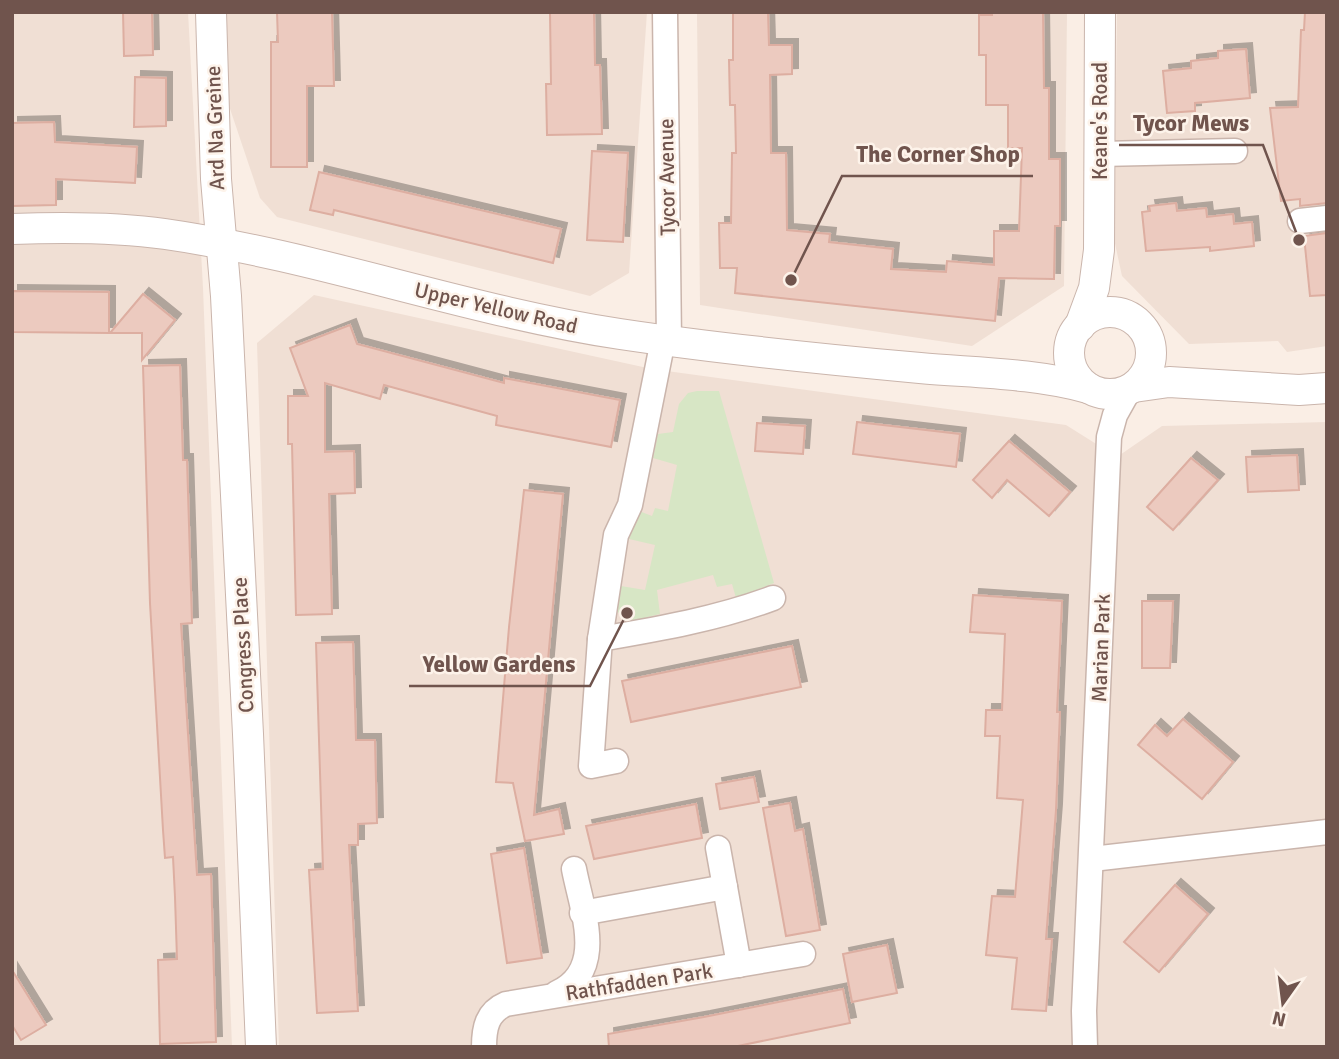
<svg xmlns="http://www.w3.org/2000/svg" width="1339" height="1059" viewBox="0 0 1339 1059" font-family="Signika,sans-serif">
<defs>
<filter id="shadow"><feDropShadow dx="6" dy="-6" stdDeviation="0" flood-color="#0004"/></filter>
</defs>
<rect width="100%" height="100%" fill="#faeee5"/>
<g fill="#f0dfd4">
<polygon points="12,12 188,12 203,288 232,1047 12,1047"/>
<polygon points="223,12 647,12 629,273 590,296 277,217 260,198 223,88"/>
<polygon points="697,12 1067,12 1064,286 972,346 700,305"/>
<polygon points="1117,12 1327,12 1327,346 1287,352 1278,341 1189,344 1122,276 1114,239"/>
<polygon points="314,295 652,369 1066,425 1117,457 1162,426 1327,422 1327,1047 279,1047 257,343"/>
</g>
<polygon fill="#d7e6c5" points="697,391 719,391 774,583 736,598 732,584 717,587 713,575 657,590 660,614 631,621 622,618 616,609 621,586 645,590 655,545 629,539 639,511 652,516 655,508 668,511 677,465 653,458 658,434 673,432 679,404 688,393"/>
<g fill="#eccabf" stroke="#ddaea1" stroke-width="2" filter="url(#shadow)">
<polygon points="123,12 152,12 153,55 124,56"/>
<polygon points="277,12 332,12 334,86 307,86 307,167 271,167 271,42 278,42"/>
<polygon points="550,12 594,12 595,65 600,65 602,134 547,135 546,84 551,84"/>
<polygon points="733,12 768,12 769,45 792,45 792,74 770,75 771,153 786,153 787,230 830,234 829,242 893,249 891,269 946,272 947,261 994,265 994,231 1019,231 1022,148 1008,148 1008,105 986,105 986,55 979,55 979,15 992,15 992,12 1043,12 1044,88 1049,88 1049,159 1060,159 1060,226 1055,226 1054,279 999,278 995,321 735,293 737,268 720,268 719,223 731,223 732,153 736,153 735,105 730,105 729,60 733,60"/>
<polygon points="1305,12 1327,12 1327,203 1300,206 1300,199 1281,201 1270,108 1298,107 1301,30 1304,30"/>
<polygon points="1246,49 1250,98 1195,103 1195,111 1167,113 1163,71 1191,68 1191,61 1218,58 1218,51"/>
<polygon points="135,77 166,78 166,126 134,127"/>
<polygon points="54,122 55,142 137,147 135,183 56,179 56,205 12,206 12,123"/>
<polygon points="592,151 628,153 623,242 587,240"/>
<polygon points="319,172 561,229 553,263 334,210 333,215 310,210"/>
<polygon points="1176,203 1177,211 1206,208 1207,217 1233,214 1234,224 1252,222 1254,246 1210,251 1210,247 1146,251 1142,212 1150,211 1149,206"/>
<polygon points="1327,233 1327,295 1310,296 1304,236"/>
<polygon points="12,291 109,292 109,333 12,332"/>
<polygon points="143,294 175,320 142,360 142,333 110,333"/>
<polygon points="350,325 357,344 504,383 504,378 620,400 611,447 496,425 497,416 384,385 380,399 325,383 325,452 354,451 355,493 329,494 332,614 296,615 292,444 288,444 288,396 308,396 290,348"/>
<polygon points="180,365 183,460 187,460 192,623 181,624 197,875 211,874 216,1042 160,1044 158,960 177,959 175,897 173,857 165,858 163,830 150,603 143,366"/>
<polygon points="857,422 960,434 956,467 853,454"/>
<polygon points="757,423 805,426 803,454 755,451"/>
<polygon points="1009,441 1070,492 1049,516 1007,480 992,498 973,480"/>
<polygon points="1297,455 1299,490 1248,492 1246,457"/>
<polygon points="1191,458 1218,480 1173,530 1147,507"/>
<polygon points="524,490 563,494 534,815 559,809 564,834 525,841 513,783 496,782 509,627"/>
<polygon points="973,595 1062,601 1057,712 1060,712 1056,810 1046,939 1052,939 1046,1011 1012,1009 1017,958 986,955 992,896 1015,897 1023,800 997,798 1000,736 985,736 986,710 1002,710 1005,634 970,632"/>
<polygon points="1142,601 1173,601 1170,668 1142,668"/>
<polygon points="353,642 356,740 375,740 377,823 358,824 358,845 349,845 358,1011 317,1013 309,870 323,869 316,643"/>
<polygon points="792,646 801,687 631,722 622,681"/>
<polygon points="1183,719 1233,762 1202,799 1138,745 1155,725 1167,736"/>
<polygon points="754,777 759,802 720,809 716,784"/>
<polygon points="790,803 795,831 803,829 820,930 786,936 763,808"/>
<polygon points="696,804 702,838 594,859 586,826"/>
<polygon points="524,848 542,958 507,963 491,854"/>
<polygon points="1175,885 1208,914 1159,972 1124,942"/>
<polygon points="887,945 897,993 852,1002 843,954"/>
<polygon points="12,970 46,1025 21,1040 12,1025"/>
<polygon points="843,989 850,1023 733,1047 609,1047 608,1034 704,1017"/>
</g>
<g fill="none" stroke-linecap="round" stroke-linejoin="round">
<g stroke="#cab5ac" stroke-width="27">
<g id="minor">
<polyline points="665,12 669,341"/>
<polyline points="1100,154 1235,151"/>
<polyline points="1300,221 1327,218"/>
<path d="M600 639C658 629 717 619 773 598"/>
<polyline points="616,761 591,766 600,639 616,535 630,505 663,340"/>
<polyline points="718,848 739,965"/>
<polyline points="1092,859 1327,832"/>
<polyline points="582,913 725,887"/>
<path d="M557 993C607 970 582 911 574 869"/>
<path d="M484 1047C484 1028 487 1012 506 1004L803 954"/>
<polyline points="1085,1047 1084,1011 1109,437 1115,415 1129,390"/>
</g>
</g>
<g stroke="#cab5ac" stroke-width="32">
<g id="tertiary">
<polyline points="211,12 216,179 226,296 248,734 261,1047"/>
<path d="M12 229C63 227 115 227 165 234 319 256 467 311 620 334 720 349 820 359 920 368 976 373 1034 373 1088 388"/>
<circle cx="1110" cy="353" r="41"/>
<polyline points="1080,326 1094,288 1099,250 1100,12"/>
<polyline points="1134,387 1169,382 1299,390 1327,388"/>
</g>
</g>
<use href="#minor" stroke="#fff" stroke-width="24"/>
<use href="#tertiary" stroke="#fff" stroke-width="30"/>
</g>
<g text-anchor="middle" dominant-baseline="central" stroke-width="5" stroke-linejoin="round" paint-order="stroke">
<g font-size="21" fill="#70544d" stroke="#fdf3ea">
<text transform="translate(1100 121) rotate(-90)">Keane's Road</text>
<text transform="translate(215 128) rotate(-92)">Ard Na Greine</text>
<text transform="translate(667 177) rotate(-91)">Tycor Avenue</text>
<text transform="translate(496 308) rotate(13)">Upper Yellow Road</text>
<text transform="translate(243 645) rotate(-93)">Congress Place</text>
<text transform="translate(1101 648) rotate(-88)">Marian Park</text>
<text transform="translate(639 982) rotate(-9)">Rathfadden Park</text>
</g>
</g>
<path fill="none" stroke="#70544d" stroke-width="2.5" d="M1299 240L1263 145H1119M791 280L842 176H1033M627 613L590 686H409"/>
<g fill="#70544d" stroke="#fdf3ea" stroke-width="2.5">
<circle cx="1299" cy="240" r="7"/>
<circle cx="791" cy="280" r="7"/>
<circle cx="627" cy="613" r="7"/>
</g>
<g font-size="23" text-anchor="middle" font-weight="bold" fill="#70544d" stroke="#fdf3ea" stroke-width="5" stroke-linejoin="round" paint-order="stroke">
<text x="1191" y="131">Tycor Mews</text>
<text x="938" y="162">The Corner Shop</text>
<text x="499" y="672">Yellow Gardens</text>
</g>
<rect width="1339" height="1059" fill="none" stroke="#70544d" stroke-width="28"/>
<g transform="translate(1283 1003) rotate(194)" stroke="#fdf3ea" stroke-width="5" paint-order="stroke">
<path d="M0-5L12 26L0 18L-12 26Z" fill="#70544d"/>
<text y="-10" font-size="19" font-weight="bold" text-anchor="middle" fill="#70544d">N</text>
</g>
</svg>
